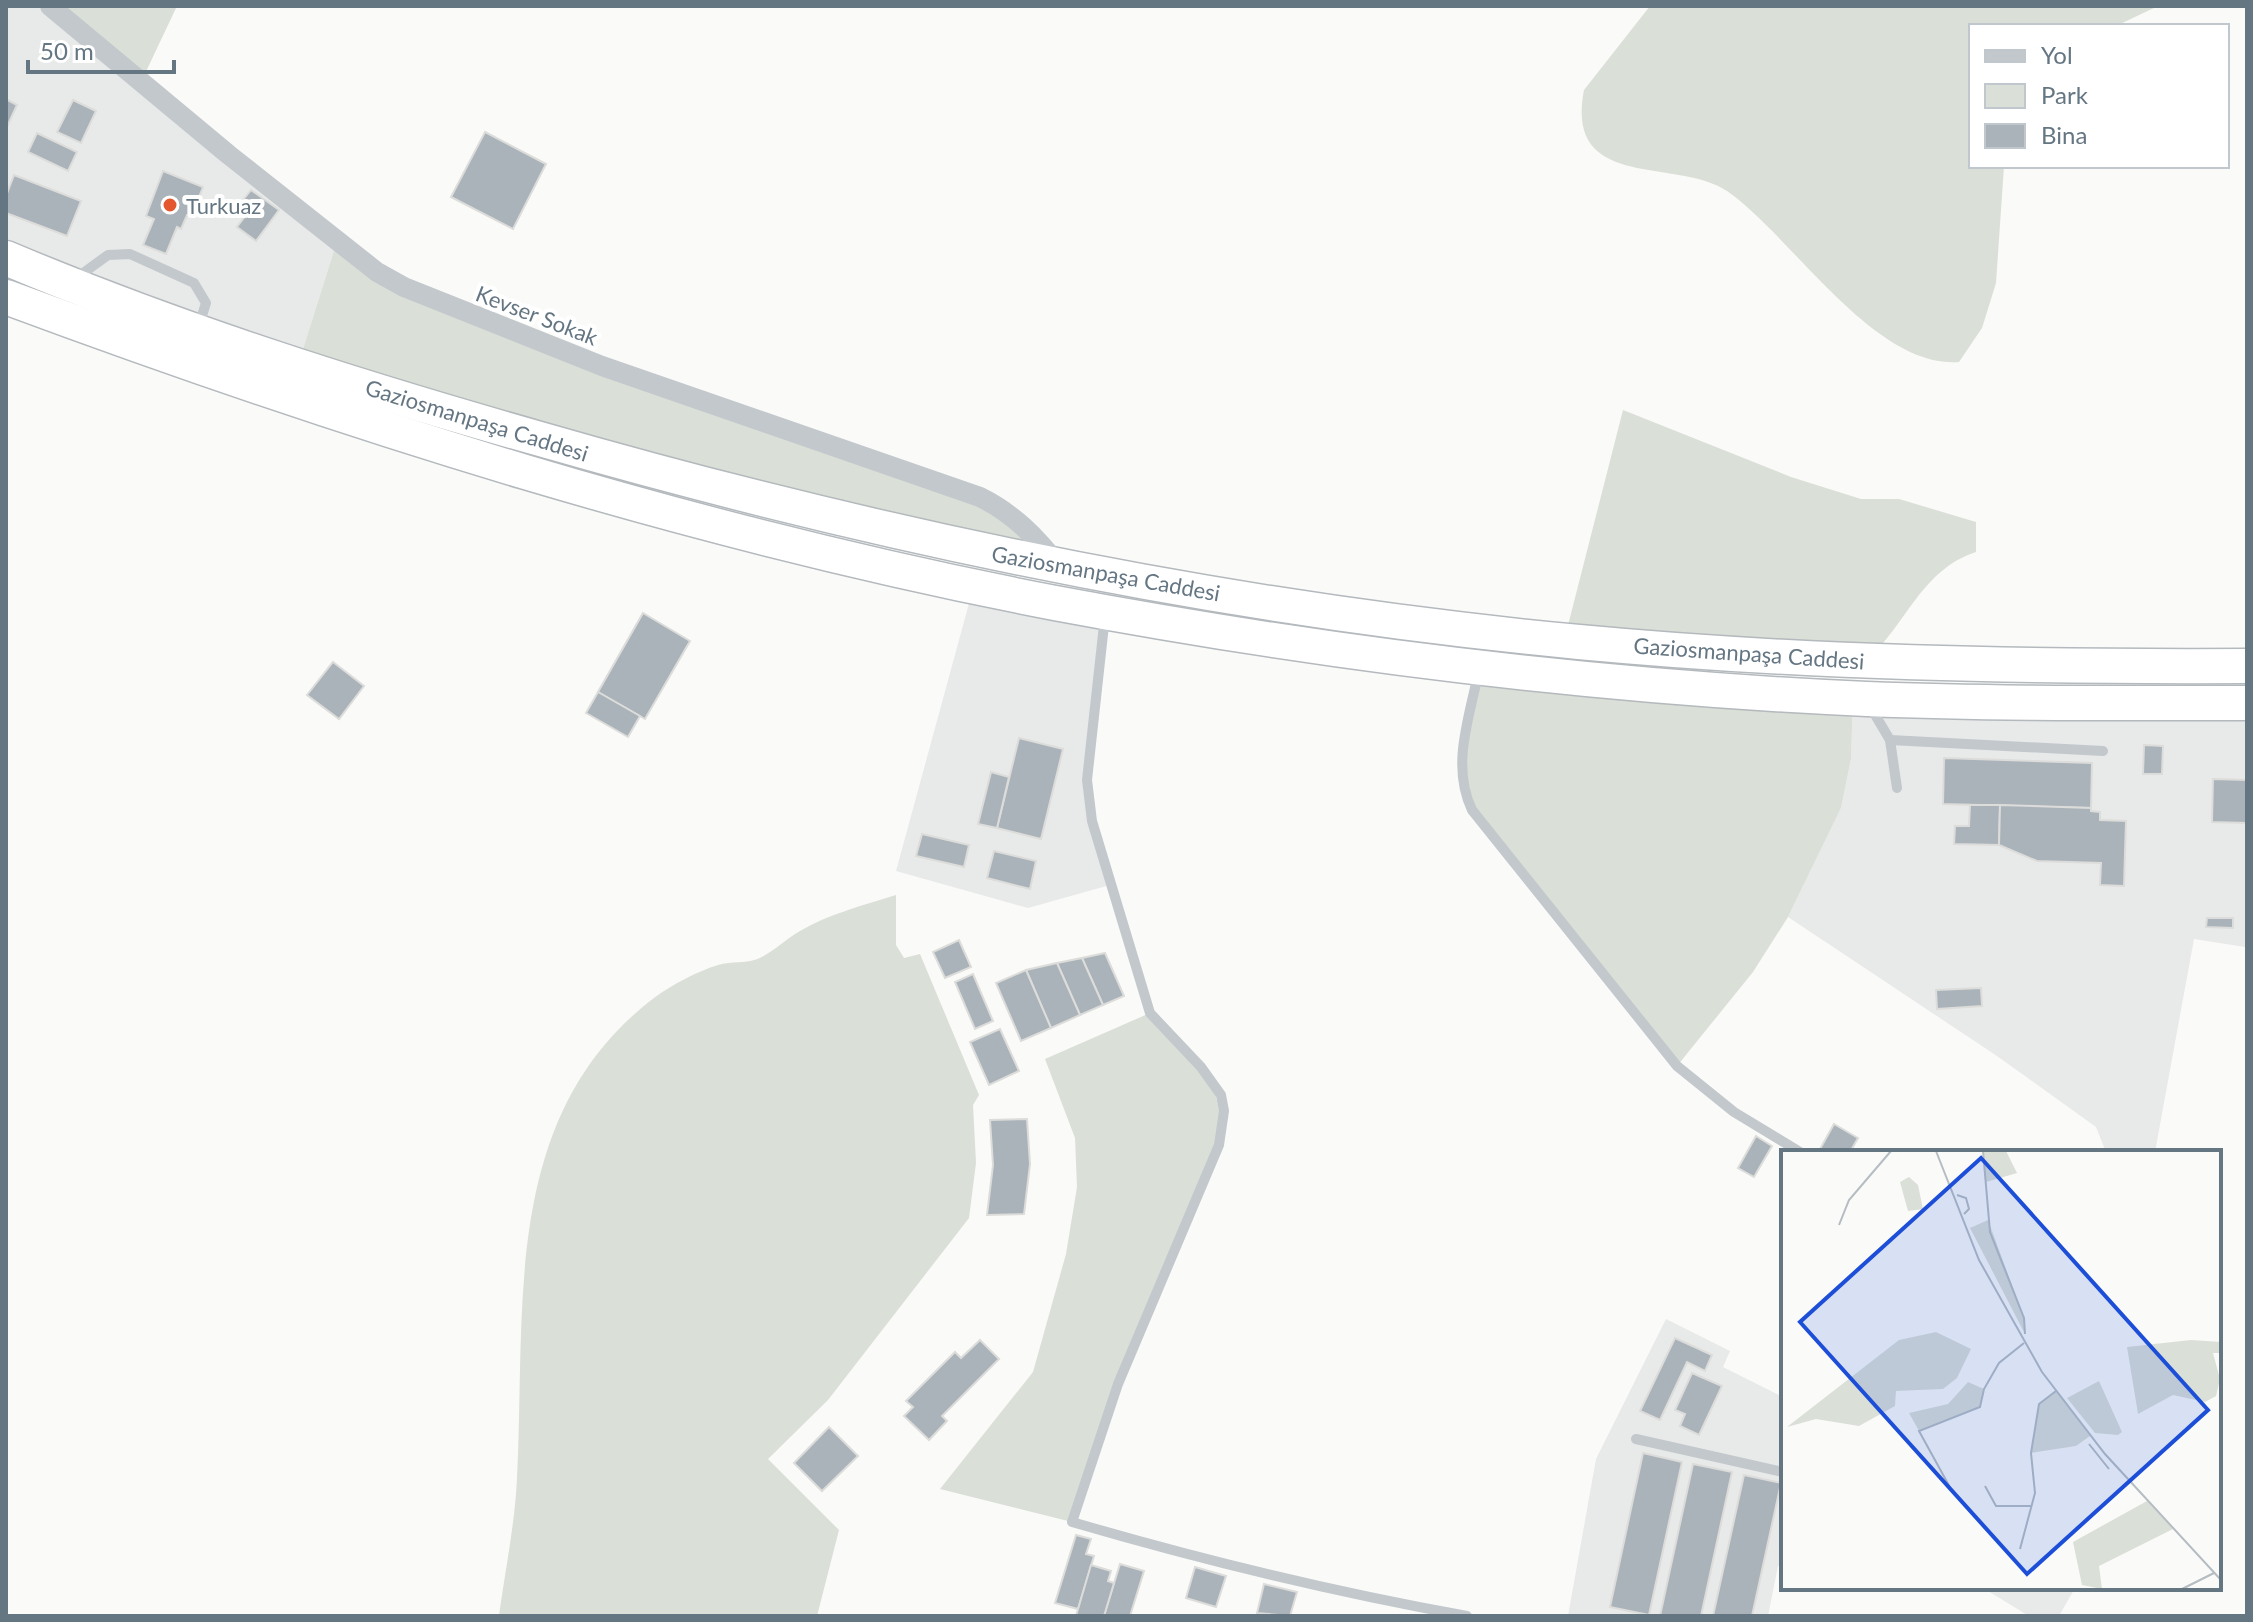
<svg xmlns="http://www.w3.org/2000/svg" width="2253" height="1622" viewBox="0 0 2253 1622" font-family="Lato,sans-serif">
<rect width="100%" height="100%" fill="#fafaf8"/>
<g fill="#e8e9e9">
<polygon points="6,6 50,6 337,241 298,365 6,258"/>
<polygon points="974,585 1106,611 1087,780 1110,885 1028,908 896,871"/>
<polygon points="1853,698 2247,703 2245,947 2194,939 2155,1152 2106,1152 2096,1127 1997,1056 1788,917 1841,808 1851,759"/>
<polygon points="1666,1319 1730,1351 1723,1367 1783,1397 1783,1567 1778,1566 1768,1616 1568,1616 1596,1459"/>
<polygon points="1983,1588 2075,1588 2059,1616 2029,1616"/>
</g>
<g fill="#dadfd7">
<polygon points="50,6 177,6 141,82"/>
<path d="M1650 6H2158L2116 26H1971V166H2004L1996 283 1982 328 1959 362C1874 369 1790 234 1727 191 1677 157 1564 192 1584 90Z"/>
<polygon points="337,241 381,274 980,497 1059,566 298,365"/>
<path d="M1623 410 1791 477 1861 499H1899L1976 522V552C1921 570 1907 624 1866 661L1564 641Z"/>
<polygon points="1479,667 1853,698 1851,759 1841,808 1788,917 1753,972 1677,1066 1472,810 1460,770"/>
<path d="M896 895V945L904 958 920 954 979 1095 973 1105 976 1163 969 1218 828 1400 768 1459 839 1530 817 1616H499C505 1571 515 1524 517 1478 526 1308 500 1115 654 998 673 984 696 972 718 965 731 961 748 964 760 958 774 951 786 939 800 931 829 914 864 905 896 895Z"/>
<polygon points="1150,1013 1213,1082 1223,1130 1118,1384 1072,1522 940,1489 1033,1372 1066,1254 1077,1187 1075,1138 1045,1059"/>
</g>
<g fill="#aab3b9" stroke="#dcdcda" stroke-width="2">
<polygon points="6,99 17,105 6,129"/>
<polygon points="73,100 96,111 81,143 57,132"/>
<polygon points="485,132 546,164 513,229 451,197"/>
<polygon points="37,133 77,152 68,171 28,152"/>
<polygon points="163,171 203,187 191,217 187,215 181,229 177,227 166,254 143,245 154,219 146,216"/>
<polygon points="14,175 81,201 67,236 6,213 6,196"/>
<polygon points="251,190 279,210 256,241 237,227 252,207 243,200"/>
<polygon points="643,613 690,641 645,719 598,692"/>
<polygon points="333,662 364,686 339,719 307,695"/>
<polygon points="598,692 640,716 628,737 586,713"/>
<polygon points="1019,738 1063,749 1041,839 997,828"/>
<polygon points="2144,745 2163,746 2162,774 2143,774"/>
<polygon points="1944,758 2092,763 2091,808 1943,804"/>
<polygon points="991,772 1009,777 997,828 978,824"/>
<polygon points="2213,779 2247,780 2247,823 2212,822"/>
<polygon points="1970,805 2000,805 1999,845 1954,844 1955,826 1969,826"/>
<polygon points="2000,805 2091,808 2091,811 2100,812 2100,820 2126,821 2124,886 2100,885 2101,863 2037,861 1999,845"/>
<polygon points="922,834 969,845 964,867 916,856"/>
<polygon points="994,851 1036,861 1030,889 987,878"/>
<polygon points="2207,918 2233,918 2233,928 2206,927"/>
<polygon points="959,940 971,967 945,978 933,952"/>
<polygon points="1105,953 1124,996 1103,1005 1082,958"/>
<polygon points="1082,958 1103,1005 1080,1015 1057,963"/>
<polygon points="1057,963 1080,1015 1051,1028 1026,970"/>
<polygon points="1026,970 1051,1028 1021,1041 996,983"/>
<polygon points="973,974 993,1021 975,1029 955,982"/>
<polygon points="1981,988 1982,1006 1937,1009 1936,990"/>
<polygon points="1000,1029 1019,1071 989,1085 970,1042"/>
<polygon points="1027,1119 1030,1164 1024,1214 987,1215 993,1165 990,1120"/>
<polygon points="1834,1124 1858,1138 1850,1152 1819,1151"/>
<polygon points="1756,1136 1772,1146 1754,1177 1738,1168"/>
<polygon points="1675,1338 1712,1355 1705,1371 1687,1362 1660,1420 1640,1411"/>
<polygon points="980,1340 999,1359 942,1416 947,1421 929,1440 904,1416 913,1407 906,1401 955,1352 961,1358"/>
<polygon points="1692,1373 1722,1386 1699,1435 1680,1426 1685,1414 1675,1410"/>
<polygon points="829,1427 858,1456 822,1491 794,1463"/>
<polygon points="1643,1453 1682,1462 1649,1615 1610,1607"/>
<polygon points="1693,1464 1732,1472 1701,1616 1660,1616"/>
<polygon points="1744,1475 1781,1483 1752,1616 1713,1616"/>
<polygon points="1076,1535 1091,1539 1086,1554 1094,1556 1078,1609 1055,1603"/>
<polygon points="1120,1564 1144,1571 1130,1616 1104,1616"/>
<polygon points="1091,1565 1111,1571 1108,1581 1114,1583 1104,1616 1076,1616"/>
<polygon points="1195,1567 1226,1576 1216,1607 1186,1598"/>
<polygon points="1264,1584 1297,1592 1290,1616 1257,1613"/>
</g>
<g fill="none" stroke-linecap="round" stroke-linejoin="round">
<g stroke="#b4b9bd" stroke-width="37">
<g id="highway">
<path d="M6 258C179 331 360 388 540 439 880 537 1227 609 1579 642 1801 663 2025 667 2247 666"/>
<path d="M6 297C348 424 697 534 1055 603 1322 653 1596 687 1867 699 1994 704 2120 703 2247 703"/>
</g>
</g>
<g stroke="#c3c8cc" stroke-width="10">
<polyline points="75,279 108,255 130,254 194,283 206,303 199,325"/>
<path d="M1105 616 1087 780 1092 821 1150 1013 1201 1067 1221 1095 1224 1111 1219 1145 1118 1384 1072 1522C1202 1560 1333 1592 1467 1616"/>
<path d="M1478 674C1469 719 1451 766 1472 810L1677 1066 1734 1112 1800 1152"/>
<polyline points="1871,708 1890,740 1897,788"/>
<polyline points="1890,740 2103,751"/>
<polyline points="1636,1439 1783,1472"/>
</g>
<path stroke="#c3c8cc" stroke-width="20" d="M50 6 229 155 377 272 404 287 602 366 980 497C1014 514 1036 537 1059 566"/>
<use href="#highway" stroke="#fff" stroke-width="34"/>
</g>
<circle fill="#e4572e" stroke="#fff" stroke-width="3" cx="170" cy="205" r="8"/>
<g text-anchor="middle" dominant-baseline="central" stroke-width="8" stroke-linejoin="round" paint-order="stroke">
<g font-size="22" fill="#657683" stroke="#fff" text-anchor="start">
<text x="186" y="205">Turkuaz</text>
</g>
<g font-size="22" fill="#657683" stroke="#fff">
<text transform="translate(537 315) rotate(21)">Kevser Sokak</text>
<text transform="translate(477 420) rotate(17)">Gaziosmanpaşa Caddesi</text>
<text transform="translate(1106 573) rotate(10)">Gaziosmanpaşa Caddesi</text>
<text transform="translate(1749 653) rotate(4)">Gaziosmanpaşa Caddesi</text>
</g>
</g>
<g transform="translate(1781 1150)">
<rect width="440" height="440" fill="#fafaf8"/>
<path d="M202 1H225L236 23 205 32ZM128 27 137 35 142 59 127 61 119 32ZM207 70 243 168 244 184 189 78ZM155 182 190 199 176 228 162 239 115 241 114 256 78 276 35 269 6 277 118 190ZM410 190 440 192V203H432L439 229 435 246 424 252 392 245 357 264 346 197ZM318 231 341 282 337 285 314 283 286 248ZM187 232 203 239 199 257 138 281 128 263 167 254ZM275 241 309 286 295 296 250 303 258 254ZM366 351 392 379 318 416 321 439 301 435 292 392Z" fill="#dadfd7"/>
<path fill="none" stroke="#b5bdc2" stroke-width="2" d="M155 1 198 110 261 222 324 304 440 430M202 1 209 82 243 168 244 184M176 45 185 48 188 59 183 64M58 75 68 50 110 1M308 294 328 319M204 336 215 356H250M171 341 138 281 199 257 203 239 218 213 243 193M239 399 254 343 250 303 258 254 275 241M401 439 433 423"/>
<path fill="#1d4ed8" fill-opacity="0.15" stroke="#1d4ed8" stroke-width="4" d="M200 8 427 260 246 424 19 172Z"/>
<rect width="440" height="440" fill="none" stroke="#657683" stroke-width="4"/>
</g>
<rect width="2253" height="1622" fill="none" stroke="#657683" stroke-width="16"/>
<rect x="1969" y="24" width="260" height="144" fill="#ffffff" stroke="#c1c8cd" stroke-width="2"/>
<rect x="1985" y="50" width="40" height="12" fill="#c3c8cc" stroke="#c1c8cd" stroke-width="2"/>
<text x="2041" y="64" font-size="24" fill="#657683">Yol</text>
<rect x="1985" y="84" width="40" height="24" fill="#dadfd7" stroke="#c1c8cd" stroke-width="2"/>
<text x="2041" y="104" font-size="24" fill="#657683">Park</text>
<rect x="1985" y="124" width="40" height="24" fill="#aab3b9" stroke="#c1c8cd" stroke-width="2"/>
<text x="2041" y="144" font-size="24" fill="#657683">Bina</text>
<path d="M28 60v12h146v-12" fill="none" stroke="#657683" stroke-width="4"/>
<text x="40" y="60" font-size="24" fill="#657683" stroke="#ffffff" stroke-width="6" paint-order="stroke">50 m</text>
</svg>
